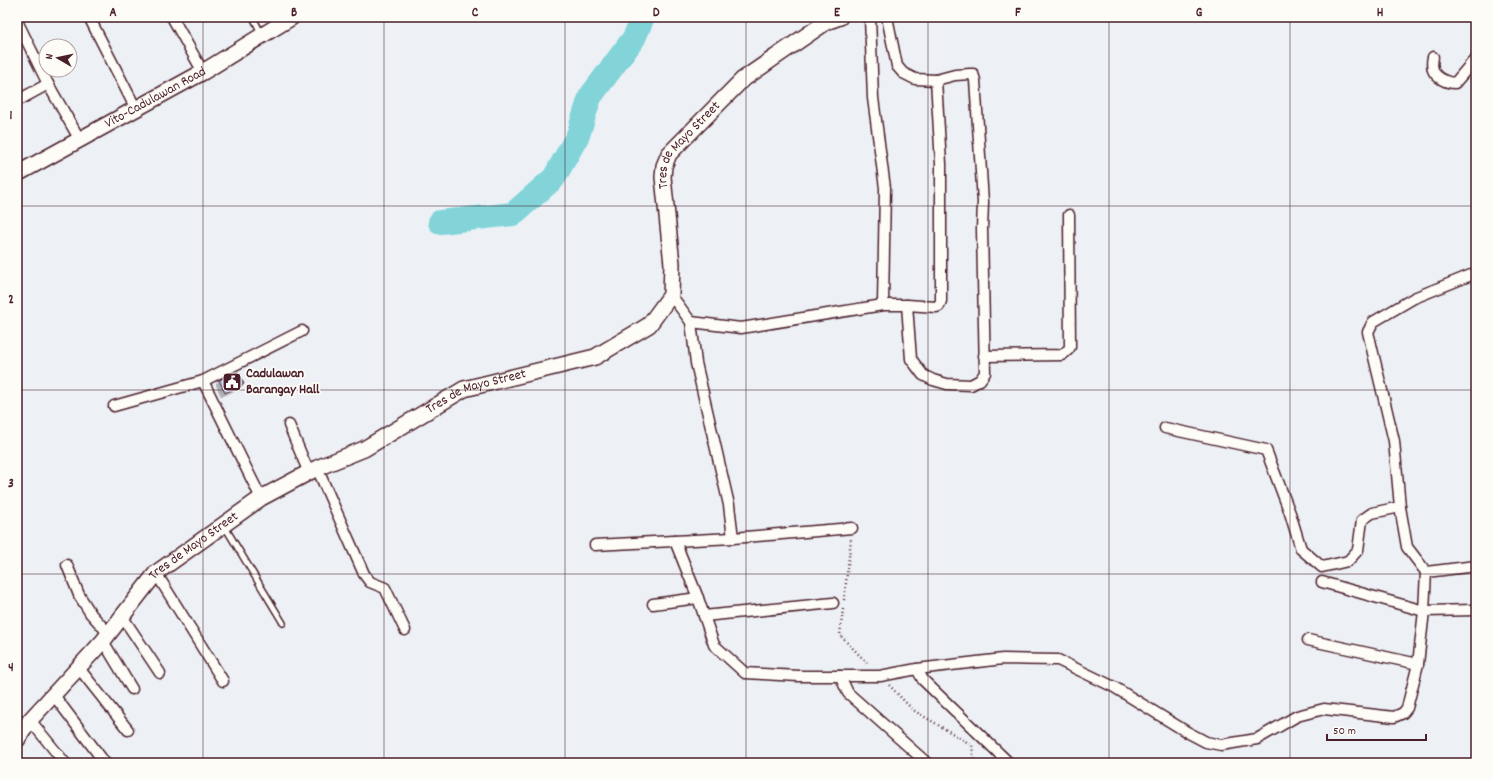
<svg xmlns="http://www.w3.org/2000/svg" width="1493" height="780" viewBox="0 0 1493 780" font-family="Dekko,sans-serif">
<defs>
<filter id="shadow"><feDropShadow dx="-3.5" dy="3.5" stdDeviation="0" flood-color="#0004"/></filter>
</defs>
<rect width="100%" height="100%" fill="#edf1f6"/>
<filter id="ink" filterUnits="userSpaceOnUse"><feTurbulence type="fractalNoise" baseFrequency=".025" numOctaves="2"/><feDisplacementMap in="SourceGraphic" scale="8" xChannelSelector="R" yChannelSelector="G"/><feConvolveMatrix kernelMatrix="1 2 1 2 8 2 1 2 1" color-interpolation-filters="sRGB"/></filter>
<g filter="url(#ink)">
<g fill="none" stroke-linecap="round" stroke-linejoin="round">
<polyline stroke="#82d4d9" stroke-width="24" points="440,222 513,214 554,178 578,135 590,97 634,38 643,17"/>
</g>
<polygon fill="#adc6f4" stroke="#4a1f2b" filter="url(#shadow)" points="238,372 244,384 225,393 219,380"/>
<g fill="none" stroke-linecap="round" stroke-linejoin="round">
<g stroke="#4a1f2b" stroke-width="8">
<g id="lane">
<polyline points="253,17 262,35"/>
<polyline points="225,527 283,623"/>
</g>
</g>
<g stroke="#4a1f2b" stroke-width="13">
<g id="street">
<polyline points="89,17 136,109"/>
<polyline points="172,17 203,72"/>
<polyline points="870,17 873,98 885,188 883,305"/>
<polyline points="17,21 48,84 80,140"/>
<path d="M1433 57C1432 61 1432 66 1433 70 1436 78 1447 83 1455 83L1476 58"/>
<polyline points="17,101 48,84"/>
<polyline points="671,295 691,322 696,363 729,505 733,538"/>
<polyline points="907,305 936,307 939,306 941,301 941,164 936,80"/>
<polyline points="691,322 741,328 883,305 907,305 911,359 923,375 933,380 947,384 971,385 980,380 985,373 982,229 983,202 975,80 973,74 970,74 955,75 936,80 915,79 903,73 897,66 887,17"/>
<polyline points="984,356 1062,355 1068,350 1070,347 1069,215"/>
<polyline points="203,381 261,498"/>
<polyline points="114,406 203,381 302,331"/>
<polyline points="289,425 309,473"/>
<polyline points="1165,428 1266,450 1290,513 1301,549 1322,567 1348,561 1358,550 1362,520 1372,513 1400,507"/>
<polyline points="317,468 364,574 370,582 385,588 405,630"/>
<polyline points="675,541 698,598 714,645 745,673 799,676 880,676 917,669 1003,659 1058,660 1114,687 1187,732 1206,742 1221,745 1257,739 1297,716 1324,709 1394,717 1403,713 1407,708 1418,664 1424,611 1426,572 1407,547 1400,507 1394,441 1368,332 1373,322 1414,298 1476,273"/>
<polyline points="595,545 733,538 852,528"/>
<polyline points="67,565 79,595 91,614 109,634"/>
<polyline points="1426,572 1476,566"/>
<polyline points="156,573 223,681"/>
<polyline points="1322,582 1424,611 1476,610"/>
<polyline points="653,604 698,598"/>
<polyline points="122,616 160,673"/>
<polyline points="704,616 833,603"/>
<polyline points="1308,640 1418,664"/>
<polyline points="103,641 132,689"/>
<polyline points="78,667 128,730"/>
<polyline points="917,669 923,680 1007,761"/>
<polyline points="840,676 848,693 927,763"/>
<polyline points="53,694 105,763"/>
<polyline points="30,720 65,763"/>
</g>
</g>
<g stroke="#4a1f2b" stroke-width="18">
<g id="secondary">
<path id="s1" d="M17 174 203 72 292 17"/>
<path id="s2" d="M17 740 30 720 103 641 156 573 261 498 317 468 364 449 464 389 595 357 649 325 671 295 672 264 663 177 664 166 669 154 742 80 826 22 840 17"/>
</g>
</g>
<g stroke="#4a1f2b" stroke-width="2.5" stroke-dasharray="1 3" stroke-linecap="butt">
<polyline points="844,600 851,539"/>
<polyline points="843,609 840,635 868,664"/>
<polyline points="889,685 913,710 972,745 974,763"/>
</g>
<use href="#lane" stroke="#fdfcf7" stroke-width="5"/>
<use href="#street" stroke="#fdfcf7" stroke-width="10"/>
<use href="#secondary" stroke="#fdfcf7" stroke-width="15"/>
</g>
</g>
<path fill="none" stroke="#4a1f2b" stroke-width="1" stroke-opacity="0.55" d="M203 17V763M384 17V763M565 17V763M746 17V763M928 17V763M1109 17V763M1290 17V763M17 206H1476M17 390H1476M17 574H1476"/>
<defs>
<g id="civic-square" transform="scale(1)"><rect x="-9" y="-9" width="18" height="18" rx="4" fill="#4a1f2b" stroke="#fdfcf7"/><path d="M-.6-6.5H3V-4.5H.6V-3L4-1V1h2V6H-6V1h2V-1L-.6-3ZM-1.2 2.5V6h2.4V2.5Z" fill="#fff"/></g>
</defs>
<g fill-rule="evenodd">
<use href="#civic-square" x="232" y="382"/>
</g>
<g text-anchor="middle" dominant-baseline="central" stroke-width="3.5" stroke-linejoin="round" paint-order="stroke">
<g font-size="14" fill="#4a1f2b" stroke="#fdfcf7">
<text stroke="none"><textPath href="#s1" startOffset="158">Vito-Cadulawan Road</textPath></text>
<text stroke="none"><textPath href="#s2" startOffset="972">Tres de Mayo Street</textPath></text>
<text stroke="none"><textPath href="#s2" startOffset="588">Tres de Mayo Street</textPath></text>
<text stroke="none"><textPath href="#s2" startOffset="264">Tres de Mayo Street</textPath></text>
</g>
<g font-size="14" font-weight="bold" fill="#4a1f2b" stroke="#fdfcf7" text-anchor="start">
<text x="246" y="374">Cadulawan<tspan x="246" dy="16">Barangay Hall</tspan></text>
</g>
</g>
<rect width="1493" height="780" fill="none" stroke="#fdfcf7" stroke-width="44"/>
<g transform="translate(58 58) rotate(279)"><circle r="19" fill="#fdfcf7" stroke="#b5a4a5"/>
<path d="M0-3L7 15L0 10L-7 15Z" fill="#4a1f2b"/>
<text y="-6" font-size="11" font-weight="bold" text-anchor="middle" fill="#4a1f2b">N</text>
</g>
<path d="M1327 734v6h99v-6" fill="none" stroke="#4a1f2b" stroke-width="2"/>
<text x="1333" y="734" font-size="12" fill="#4a1f2b" stroke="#fdfcf7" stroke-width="3" paint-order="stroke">50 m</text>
<rect x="22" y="22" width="1449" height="736" fill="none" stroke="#4a1f2b" stroke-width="1.5"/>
<g font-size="13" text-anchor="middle" font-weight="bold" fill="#4a1f2b">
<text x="113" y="16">A</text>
<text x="294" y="16">B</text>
<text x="475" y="16">C</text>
<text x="656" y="16">D</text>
<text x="837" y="16">E</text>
<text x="1018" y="16">F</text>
<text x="1199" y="16">G</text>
<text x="1380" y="16">H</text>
<text x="11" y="119">1</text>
<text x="11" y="303">2</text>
<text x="11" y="487">3</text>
<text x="11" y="671">4</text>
</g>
</svg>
